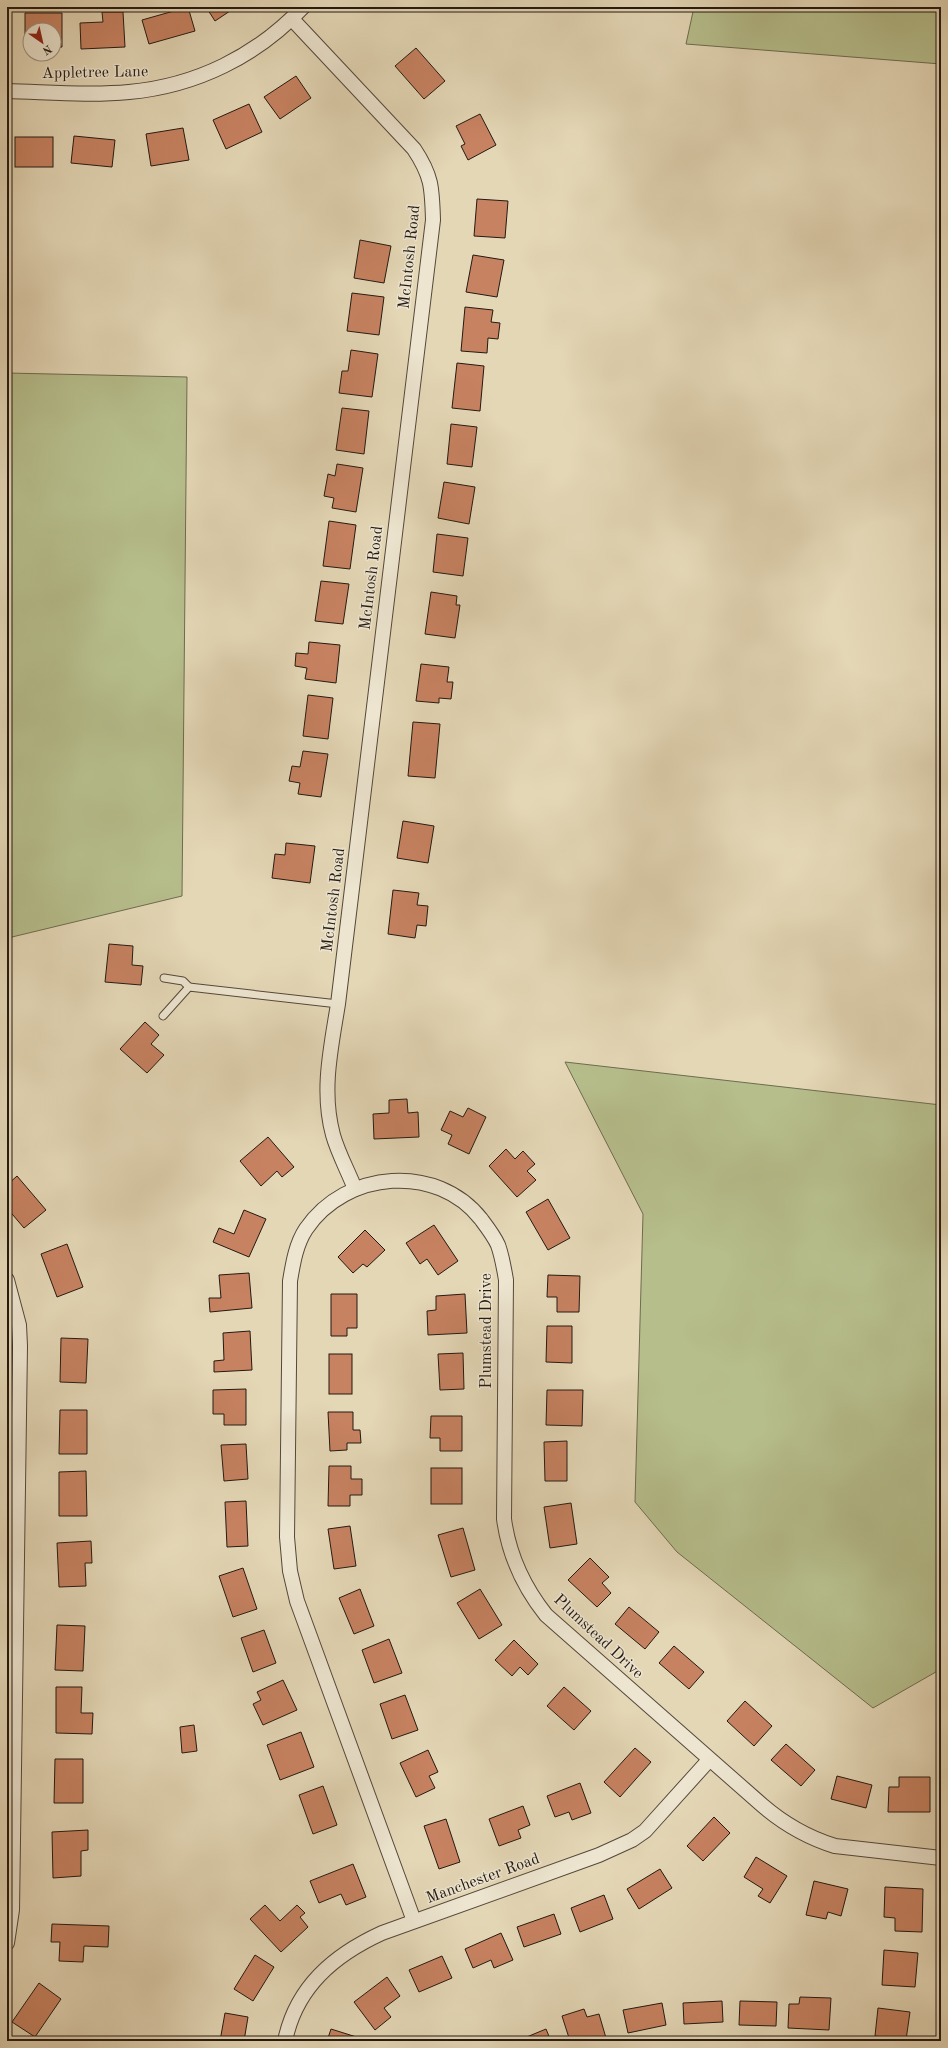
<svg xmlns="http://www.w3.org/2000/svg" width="948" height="2048" viewBox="0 0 948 2048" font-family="'Old Standard TT',serif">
<rect width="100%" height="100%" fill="#e4d7b6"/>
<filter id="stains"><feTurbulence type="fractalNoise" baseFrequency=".005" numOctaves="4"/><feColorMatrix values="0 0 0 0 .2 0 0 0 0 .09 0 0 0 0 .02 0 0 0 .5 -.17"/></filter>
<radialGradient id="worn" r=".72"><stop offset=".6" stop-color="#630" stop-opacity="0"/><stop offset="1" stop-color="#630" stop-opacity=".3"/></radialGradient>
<g fill="#b6be8c" stroke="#6d6c4f">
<polygon points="694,7 941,7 941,64 686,44"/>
<polygon points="7,373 187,377 182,896 12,937 7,927"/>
<polygon points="565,1062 941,1105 941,1669 873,1708 677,1552 635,1502 643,1214"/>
</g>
<g fill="#c78261" stroke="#241912">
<polygon points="188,7 195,31 149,44 142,20"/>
<polygon points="206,7 236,7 215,21"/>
<polygon points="102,12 123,12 125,47 81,49 80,23 103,22"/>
<polygon points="25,13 62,13 62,47 54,48 54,30 30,30 30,48 25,48"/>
<rect x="7" y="16" width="3" height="30"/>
<polygon points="416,48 445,81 424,99 395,66"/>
<polygon points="296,76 311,98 280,119 264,97"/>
<polygon points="249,104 262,132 226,149 213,120"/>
<polygon points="480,114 496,145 468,160 461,146 465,144 456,126"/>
<polygon points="183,128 189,160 151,166 146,134"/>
<polygon points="74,136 115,140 112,167 71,163"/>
<rect x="15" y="137" width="38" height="30"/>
<polygon points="477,199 508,201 505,238 474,236"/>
<polygon points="360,240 391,246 384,283 354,278"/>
<polygon points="473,255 504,260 497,297 466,292"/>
<polygon points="352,293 384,297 379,335 347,331"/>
<polygon points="465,307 493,310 491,322 500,323 498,339 488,338 487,353 461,351"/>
<polygon points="351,350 378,354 372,397 339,393 342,371 348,371"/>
<polygon points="457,363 484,366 480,411 452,408"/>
<polygon points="342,408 369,411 364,454 336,450"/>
<polygon points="451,424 477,427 472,467 447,464"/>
<polygon points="337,464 363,468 356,512 332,508 334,498 324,496 328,474 335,476"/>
<polygon points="444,482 475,487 469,524 438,518"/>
<polygon points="329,521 356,525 350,569 323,566"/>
<polygon points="437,534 468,538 463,576 433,572"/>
<polygon points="321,581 349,584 343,624 315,621"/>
<polygon points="431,592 457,596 456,605 460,605 455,638 425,634"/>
<polygon points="309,642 340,645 336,683 305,679 307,668 295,666 296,653 308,654"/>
<polygon points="421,664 449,667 447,682 453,682 451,699 439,698 439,703 416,701"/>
<polygon points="308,695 333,698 328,739 303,736"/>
<polygon points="413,722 440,724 435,778 408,776"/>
<polygon points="303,751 328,754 321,797 298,794 300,783 289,781 292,766 300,767"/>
<polygon points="403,821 434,826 428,863 397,858"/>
<polygon points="286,843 315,846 310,883 272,878 275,854 285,855"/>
<polygon points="393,890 419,893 417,905 428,906 426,926 417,925 415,938 388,934"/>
<polygon points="109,944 133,946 132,965 143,966 141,985 105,982"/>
<polygon points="145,1022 159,1035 151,1044 164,1055 147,1073 120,1049"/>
<polygon points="407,1099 408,1113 418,1112 419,1137 374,1139 373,1114 389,1113 389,1100"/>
<polygon points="468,1108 486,1117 469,1154 448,1144 452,1135 441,1130 450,1111 463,1117"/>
<polygon points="268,1137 294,1167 282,1177 277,1171 261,1186 240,1161"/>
<polygon points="506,1149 515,1159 523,1151 535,1164 527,1171 536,1180 517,1197 489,1166"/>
<polygon points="17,1176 46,1210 24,1228 7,1208 7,1185"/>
<polygon points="548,1199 570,1238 548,1250 526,1212"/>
<polygon points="244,1210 266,1219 249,1257 213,1242 219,1228 234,1234"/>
<polygon points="434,1225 458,1261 438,1275 427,1259 420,1264 406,1243"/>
<polygon points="365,1230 385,1250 367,1267 363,1264 353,1273 338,1257"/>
<polygon points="67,1244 83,1287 57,1297 41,1254"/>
<polygon points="249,1273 252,1308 210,1312 209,1298 221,1298 219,1275"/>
<polygon points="548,1275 580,1276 579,1312 557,1312 557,1297 547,1297"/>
<polygon points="331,1294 357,1294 357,1328 347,1328 347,1336 331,1336"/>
<polygon points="465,1294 467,1333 428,1335 427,1311 436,1310 436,1296"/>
<polygon points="547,1326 572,1326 572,1363 546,1362"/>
<polygon points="250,1331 252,1370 214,1372 214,1361 224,1360 223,1333"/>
<polygon points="61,1338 88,1339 86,1383 60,1382"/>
<polygon points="463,1353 464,1389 440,1390 438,1354"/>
<rect x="329" y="1354" width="23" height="40"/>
<polygon points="246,1389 246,1425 224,1425 224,1414 213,1414 213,1390"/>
<polygon points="547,1390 583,1390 582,1426 546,1425"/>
<polygon points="60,1410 87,1410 87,1454 59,1454"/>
<polygon points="328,1412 353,1412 353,1430 360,1430 361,1443 347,1443 347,1450 330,1451"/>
<polygon points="431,1416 462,1416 462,1451 440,1451 440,1438 430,1438"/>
<polygon points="567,1441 567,1481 545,1481 544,1442"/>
<polygon points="246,1444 248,1479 224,1481 221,1445"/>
<polygon points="329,1466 351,1466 351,1479 362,1479 362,1495 350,1495 350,1506 328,1506"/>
<rect x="431" y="1468" width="31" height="36"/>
<polygon points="86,1471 87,1516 59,1516 59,1472"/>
<polygon points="246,1501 248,1546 227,1547 225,1502"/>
<polygon points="571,1503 577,1544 550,1548 544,1507"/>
<polygon points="350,1526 356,1566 334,1569 328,1529"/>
<polygon points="463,1528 475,1570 451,1577 438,1535"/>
<polygon points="91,1541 92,1563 85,1563 86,1586 59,1587 57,1543"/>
<polygon points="590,1558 609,1577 602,1583 611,1593 597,1607 568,1580"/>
<polygon points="243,1568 257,1609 233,1617 219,1576"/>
<polygon points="360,1589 374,1626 354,1634 339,1598"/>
<polygon points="480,1589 502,1625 479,1639 457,1603"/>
<polygon points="629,1607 659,1632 645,1649 615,1624"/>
<polygon points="57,1625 85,1626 83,1671 55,1670"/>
<polygon points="264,1630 276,1663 253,1672 241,1638"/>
<polygon points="389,1639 402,1673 374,1683 362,1650"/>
<polygon points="514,1640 538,1664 528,1675 520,1667 512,1676 495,1660"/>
<polygon points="674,1646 704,1672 689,1689 659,1663"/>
<polygon points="283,1680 297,1710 263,1725 253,1704 261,1700 257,1692"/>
<polygon points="56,1687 82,1687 81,1713 93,1713 92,1734 56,1733"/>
<polygon points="564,1687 591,1711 574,1730 547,1706"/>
<polygon points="405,1695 418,1730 392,1739 380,1704"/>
<polygon points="745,1701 772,1726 754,1746 727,1721"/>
<polygon points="194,1725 197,1751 182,1753 180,1727"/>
<polygon points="301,1732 314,1767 280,1780 267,1745"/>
<polygon points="786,1744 815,1770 801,1786 771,1760"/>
<polygon points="635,1748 651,1762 620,1797 604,1782"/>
<polygon points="428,1750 438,1772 429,1776 435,1788 416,1797 400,1763"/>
<polygon points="55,1759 83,1759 83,1803 54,1803"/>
<polygon points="837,1776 872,1785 866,1808 831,1799"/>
<polygon points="899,1777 930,1777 930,1812 888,1812 889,1787 899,1787"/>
<polygon points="580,1783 591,1813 572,1820 569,1812 555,1817 547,1796"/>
<polygon points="323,1786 337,1825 313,1834 299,1795"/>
<polygon points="523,1806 530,1825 518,1830 521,1838 499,1846 489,1819"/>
<polygon points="714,1817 730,1833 703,1861 687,1846"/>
<polygon points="446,1819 460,1862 439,1869 424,1826"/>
<polygon points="88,1830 88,1850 81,1851 81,1876 53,1878 52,1832"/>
<polygon points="756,1857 787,1876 770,1903 758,1896 763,1889 744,1877"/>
<polygon points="353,1864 366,1897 346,1905 341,1894 319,1903 310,1881"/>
<polygon points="660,1869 672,1888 639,1909 627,1889"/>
<polygon points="814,1881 848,1889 841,1916 828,1912 826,1919 806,1915"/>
<polygon points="885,1887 923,1889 922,1932 895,1931 895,1918 884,1917"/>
<polygon points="604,1895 613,1919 580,1932 571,1908"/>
<polygon points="265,1905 280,1921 297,1905 305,1913 300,1917 308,1927 281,1952 250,1919"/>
<polygon points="554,1914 561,1934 524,1947 517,1927"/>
<polygon points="52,1924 109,1926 108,1947 84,1946 83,1962 59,1961 60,1942 51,1942"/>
<polygon points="501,1933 513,1960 494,1968 491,1960 473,1968 465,1949"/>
<polygon points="884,1950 918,1953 915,1987 882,1985"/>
<polygon points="255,1955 274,1967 253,2001 234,1989"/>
<polygon points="442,1956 452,1978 419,1992 409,1970"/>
<polygon points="387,1977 400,1996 384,2008 391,2017 375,2030 354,2002"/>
<polygon points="39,1983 61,1999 35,2037 12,2022"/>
<polygon points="800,1997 831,1998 829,2030 788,2028 789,2004 799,2004"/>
<polygon points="722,2001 723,2022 684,2024 683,2003"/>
<polygon points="740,2001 777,2002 776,2026 739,2025"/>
<polygon points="662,2003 666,2025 628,2033 623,2010"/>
<polygon points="878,2008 910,2012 906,2040 875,2036"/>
<polygon points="584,2009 587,2017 599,2014 606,2038 595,2041 570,2041 562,2016"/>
<polygon points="225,2013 248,2017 244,2041 220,2041"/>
<polygon points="331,2029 366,2040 365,2041 327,2041"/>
<polygon points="546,2029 551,2041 517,2041"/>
</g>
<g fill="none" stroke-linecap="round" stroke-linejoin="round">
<g stroke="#54483b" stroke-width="9">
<g id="lane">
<polyline points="164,978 183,981 189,987"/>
<polyline points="163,1016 189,987 338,1004"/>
</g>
</g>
<g stroke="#54483b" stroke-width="16">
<g id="street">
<path d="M292 19 414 149C432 176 432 188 433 220L338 1004C331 1048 321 1091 333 1135 338 1153 348 1171 355 1189"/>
<path d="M7 91C47 92 89 96 129 92 196 86 257 56 303 7"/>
<polyline points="7,1280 19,1325 20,1346 12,1910 7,1943"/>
<path d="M414 1921 297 1601 290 1571 287 1537 290 1281C293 1263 296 1244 306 1229 346 1170 437 1163 481 1219 487 1227 494 1236 498 1245 502 1256 504 1268 506 1280L504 1519C509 1556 523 1586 546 1615L762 1805C784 1824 806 1837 835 1846L941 1858"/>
<path d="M285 2041C296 1987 334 1955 382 1933L599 1855 632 1840 645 1831 709 1760"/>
</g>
</g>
<use href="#lane" stroke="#ede5d0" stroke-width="7"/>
<use href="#street" stroke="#ede5d0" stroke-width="14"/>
</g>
<g text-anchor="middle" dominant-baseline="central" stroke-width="3" stroke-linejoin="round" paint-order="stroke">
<g font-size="16" fill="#241912" stroke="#ede5d0">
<text transform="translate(95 73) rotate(-1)">Appletree Lane</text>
<text transform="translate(410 257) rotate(-84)">McIntosh Road</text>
<text transform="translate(372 578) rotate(-83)">McIntosh Road</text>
<text transform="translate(334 900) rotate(-83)">McIntosh Road</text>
<text transform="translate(487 1331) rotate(-90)">Plumstead Drive</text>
<text transform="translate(598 1637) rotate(43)">Plumstead Drive</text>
<text transform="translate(483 1879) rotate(-20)">Manchester Road</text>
</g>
</g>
<rect width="948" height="2048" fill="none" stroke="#e4d7b6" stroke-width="24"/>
<rect x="8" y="8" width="932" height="2032" fill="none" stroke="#241912" stroke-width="2"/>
<rect x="12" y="12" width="924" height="2024" fill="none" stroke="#241912"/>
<g transform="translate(42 42) rotate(146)"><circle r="19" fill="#ede5d0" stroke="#9d9384"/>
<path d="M0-3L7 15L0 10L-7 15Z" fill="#8f2418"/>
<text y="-6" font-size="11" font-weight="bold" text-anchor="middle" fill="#241912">N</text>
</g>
<rect width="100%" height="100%" filter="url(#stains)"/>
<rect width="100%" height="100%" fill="url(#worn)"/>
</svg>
